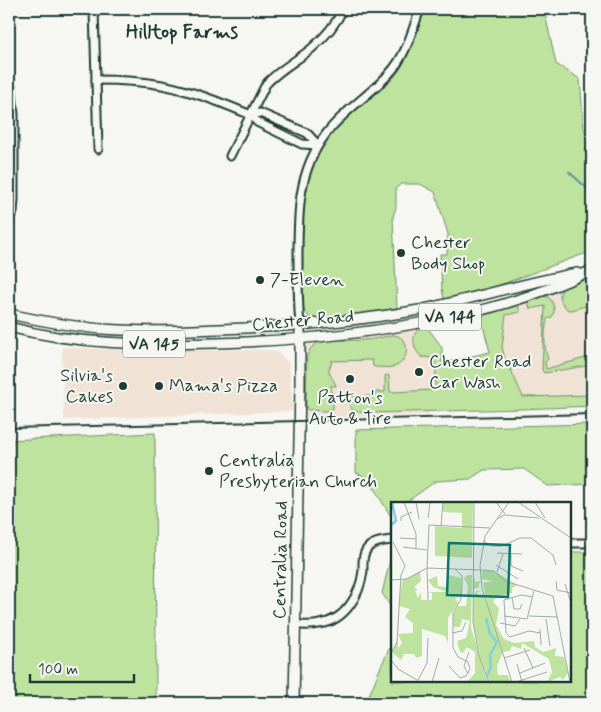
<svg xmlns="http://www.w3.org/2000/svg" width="601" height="712" viewBox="0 0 601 712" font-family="Mynerve,sans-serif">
<rect width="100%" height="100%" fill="#f6f6f2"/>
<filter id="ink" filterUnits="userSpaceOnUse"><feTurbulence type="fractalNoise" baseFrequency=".02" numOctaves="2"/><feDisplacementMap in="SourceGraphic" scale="10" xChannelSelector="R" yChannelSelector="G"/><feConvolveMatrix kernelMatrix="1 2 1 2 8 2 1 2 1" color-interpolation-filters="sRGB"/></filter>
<g filter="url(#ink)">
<g fill="#f0e3d5">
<polygon points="592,271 592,395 523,397 506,359 499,355 494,307"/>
<polygon points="427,322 428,328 442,347 436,372 435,390 429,401 429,415 300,418 301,339"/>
<polygon points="62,347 124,350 269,350 277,352 289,363 293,411 64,420"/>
</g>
<g fill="#bde39e" stroke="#6e9069">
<path d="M423 9H544L556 64 580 79 584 130 592 137V251L478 293 444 299 442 289 440 254H447L448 234 435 192 420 184H401L396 188V207L393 217 397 309 318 320C310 318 306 316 303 308 302 262 293 193 317 151 330 129 351 114 370 98 377 93 385 87 391 81 409 61 415 34 423 9Z"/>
<path d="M592 275V304L572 310H568C545 288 576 281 592 275Z"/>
<path d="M542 296 548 297C554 302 556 310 552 317L547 319C545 331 543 347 548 359L545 362 546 369 592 356V365L544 373 542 370 545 306 530 309 528 300Z"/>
<path d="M518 305 520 312 506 315 502 347 505 358 506 359 523 397 592 395V406L523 409 366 413 354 411 350 408 349 402 345 400V396H374L376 392H385V376L387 375 389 376 390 392 435 390 436 372 434 358 422 357C413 350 411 337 418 329L427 327 442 347V363L490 352 480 315Z"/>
<path d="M393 335C409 336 411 357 398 365 392 369 382 367 375 367L373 366 372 360 331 361V366L329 367C329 378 334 378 336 386H331V393H333V409L325 411 308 410 306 407 307 358C311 333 344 342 362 340 372 340 383 337 393 335Z"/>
<polygon points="592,424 592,484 548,486 524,469 484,470 470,479 436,481 405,503 392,503 392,513 390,515 368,478 356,473 356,430"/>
<polygon points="155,433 156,703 9,703 9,440"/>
<polygon points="570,552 592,552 592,703 366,703 381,666 392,643 392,681 570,681"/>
<polygon points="392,553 392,609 382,593"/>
</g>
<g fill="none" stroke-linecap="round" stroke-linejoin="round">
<polyline stroke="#5b949d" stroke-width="2" points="569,172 587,188 592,199"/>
<g stroke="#1f3d34" stroke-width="11">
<g id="minor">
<polyline points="94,9 98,149"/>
<polyline points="9,76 12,92 14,115 14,200 13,212 9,219"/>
<path d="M96 80C118 80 140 81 162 85 193 91 222 103 251 115L260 113 307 133 318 145"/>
<polyline points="251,115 257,122 302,144 318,145"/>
<path d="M230 156 266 84C279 70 296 61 311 49 324 38 336 24 343 9"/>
<path d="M300 325C298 304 298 282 298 261 298 215 297 172 326 134 343 111 370 95 389 74 406 56 412 31 420 9"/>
<polyline points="570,543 592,543"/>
<path d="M296 625C303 625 312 626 319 624 345 621 360 595 363 571 363 562 362 552 370 546 376 541 385 541 392 540"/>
</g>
</g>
<g stroke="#1f3d34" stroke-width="12">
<g id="major">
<path d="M9 314C46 322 83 329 121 330 154 332 187 330 219 329 286 327 353 322 419 310 472 299 524 283 577 273"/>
<path d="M9 327C77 345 146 345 216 343 293 341 369 334 445 318 466 314 487 309 507 303 537 294 565 283 592 270"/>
<polyline points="294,703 300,386 300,325"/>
</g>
</g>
<use href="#minor" stroke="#f6f6f2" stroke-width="7"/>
<use href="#major" stroke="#f6f6f2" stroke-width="9"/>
<polyline stroke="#1f3d34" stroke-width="2" points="9,428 592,414"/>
</g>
</g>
<g fill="#1f3d34" stroke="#f6f6f2" stroke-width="2">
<circle cx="401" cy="253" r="5"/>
<circle cx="260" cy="280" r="5"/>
<circle cx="419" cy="372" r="5"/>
<circle cx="350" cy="379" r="5"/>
<circle cx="123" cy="386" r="5"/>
<circle cx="159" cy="386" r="5"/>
<circle cx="209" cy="471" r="5"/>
</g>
<g text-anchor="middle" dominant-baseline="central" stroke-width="4" stroke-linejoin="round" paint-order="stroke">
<g fill="#f6f6f2" stroke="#60746d" stroke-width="1">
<rect x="419" y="303.5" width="62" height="27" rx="4"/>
<rect x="123" y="330.5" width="62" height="27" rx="4"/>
</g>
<g font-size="16" font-weight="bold" fill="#1f3d34">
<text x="450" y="317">VA 144</text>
<text x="154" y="344">VA 145</text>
</g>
<g font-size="18" fill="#1f3d34" stroke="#f6f6f2" text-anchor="start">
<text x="411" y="243">Chester<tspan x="411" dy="21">Body Shop</tspan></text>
<text x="270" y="280">7-Eleven</text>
<text x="429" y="362">Chester Road<tspan x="429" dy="21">Car Wash</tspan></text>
<text x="113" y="376" text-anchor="end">Silvia's<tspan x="113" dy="21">Cakes</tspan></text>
<text x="169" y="386">Mama's Pizza</text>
<text x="350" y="398" text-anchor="middle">Patton's<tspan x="350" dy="21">Auto &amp; Tire</tspan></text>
<text x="219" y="461">Centralia<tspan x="219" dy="21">Presbyterian Church</tspan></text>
</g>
<g font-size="18" fill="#1f3d34" stroke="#f6f6f2">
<text transform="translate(303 321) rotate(-5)">Chester Road</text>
<text transform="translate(281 560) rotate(-89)">Centralia Road</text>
</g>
<g font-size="19" font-weight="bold" fill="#1f3d34" stroke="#f6f6f2">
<text x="182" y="32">Hilltop Farms</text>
</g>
</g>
<g transform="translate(391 502)">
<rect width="180" height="180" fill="#f6f6f2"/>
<path d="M52 0H82L81 56 44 54V24L71 26V11L52 10ZM29 69 30 79 23 85 27 88 24 89 27 96 30 90V98H41V91L37 90H56L42 85 37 78 46 74 47 84 55 85 57 73 70 76V95L64 96 67 101 57 116V141L54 134 31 127V154L25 156 23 152H13L10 158 1 150 7 139V147L11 141 7 132 22 131V121L14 115 19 107 8 104 11 79ZM91 69H103L126 83 121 86V91L106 94 102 100 108 106 105 123 113 137 123 141 143 139 144 145 152 150 165 146 164 154 173 155 177 171 172 178 169 175 156 180 161 170 158 157 131 141 130 147 121 144 119 149 112 150 106 164 107 173H117L119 179 99 180 89 155 82 119V73L84 80 90 79 87 84H90L83 87V95L85 89 91 90H86L87 93 91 95V91L96 100 92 81 102 79 91 77ZM77 73H81L80 126 97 180H76L84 171V150L76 145 72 151 69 150 66 139 75 136 79 119 71 117 69 125H62V112L67 104H75L77 84 73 76Z" fill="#bde39e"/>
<path fill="none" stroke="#83cee3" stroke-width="2.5" d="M0 23 5 19 1 0M95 116 99 132 106 140 99 153 100 165 96 174"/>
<path fill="none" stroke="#a0aca6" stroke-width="1" d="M13 0 25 32V46M25 0 28 17M83 0 82 120 88 154 98 180M105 0 114 12M118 0 94 34 89 64 91 86 121 180M127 0 180 36M144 0 154 16M37 16 39 0M106 17 113 13 148 16M10 19V15L21 10M50 24 52 0M9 36 25 37M92 39 101 44H111L129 36H140L162 53 165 63M12 45 36 48M106 51 131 52M120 52V64L132 69M105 63 127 77M36 66 37 98M36 66 38 23 99 26M90 68 103 69 114 79 162 94 179 180M106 70 112 52M0 78 16 77 36 66 89 68M165 79 166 88 180 91M174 82 180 101M121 95 123 107H129L131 102M142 95 130 93 113 98 115 131 119 135 138 129 149 131M113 114 136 117 143 89M138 114 166 115M155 117 159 144M109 121 124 124 129 117M149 127 150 143M61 131 71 129 75 120M133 146 142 166M0 151 6 140 10 73 14 64 2 40M113 156 139 148M0 158 7 167 26 178M126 162 131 180M58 164 69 176 75 174 79 167 77 160 67 155 62 146V111L70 97 71 83V74L64 67M129 171 154 161M77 172 73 164 78 150M26 180 36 161 37 136M41 180 48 156M125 180 156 170"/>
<path fill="#0f766e" fill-opacity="0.15" stroke="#0f766e" stroke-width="2.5" d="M58 41 119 43 117 95 56 93Z"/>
<rect width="180" height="180" fill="none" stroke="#1f3d34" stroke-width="2.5"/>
</g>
<rect width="601" height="712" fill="none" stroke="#f6f6f2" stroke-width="30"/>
<rect x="15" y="15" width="571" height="682" fill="none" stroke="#1f3d34" stroke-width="2" filter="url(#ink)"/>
<path d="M30 674v8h104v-8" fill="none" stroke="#1f3d34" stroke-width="2.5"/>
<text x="38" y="674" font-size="15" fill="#1f3d34" stroke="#f6f6f2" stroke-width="4" paint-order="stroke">100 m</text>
</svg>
